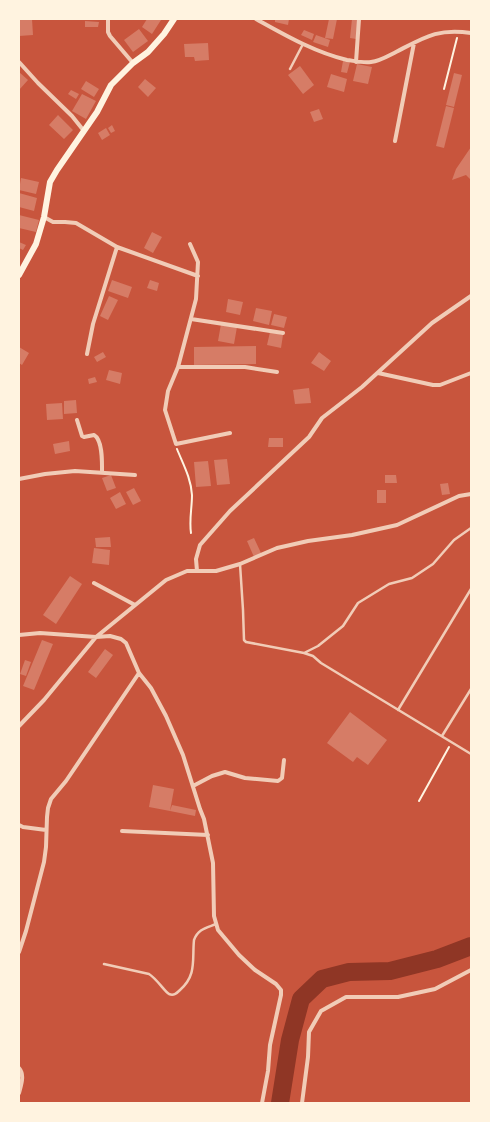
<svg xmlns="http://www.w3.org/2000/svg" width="490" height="1122" font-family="Georgia,serif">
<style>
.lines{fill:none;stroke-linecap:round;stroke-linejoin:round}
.river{stroke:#8f3625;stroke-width:18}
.building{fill:#d67c66}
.path{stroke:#fff3e0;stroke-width:2}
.service{stroke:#f1ccb7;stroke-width:2.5}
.minor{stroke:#f1ccb7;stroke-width:4}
.secondary{stroke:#fff3e0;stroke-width:6}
</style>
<rect width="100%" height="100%" fill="#c8553d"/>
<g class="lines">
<path class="river" d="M280 1103 290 1040 301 999 322 979 349 972 390 971 437 959 471 946"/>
</g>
<path class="building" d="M19 19H32L33 35 19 36Z
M147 19H159L161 20 152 34 142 27Z
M275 19H289L288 25 275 22Z
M329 19H337L333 39 325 38Z
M352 19H358L356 39 350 38Z
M85 21 99 22 98 27H85Z
M139 29 148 41 133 52 124 40Z
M304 30 314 34 312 40 301 35Z
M316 35 330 40 328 47 313 42Z
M208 43 209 60 195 61 194 57H185L184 44Z
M343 61 350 62 347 73 341 72Z
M357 64 372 67 368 84 353 81Z
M300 66 314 85 303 94 288 75Z
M19 72 28 80 19 90Z
M454 73 462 75 454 107 446 105Z
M331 74 347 79 344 92 327 87Z
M145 79 156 88 148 97 138 87Z
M86 81 99 89 94 97 81 89Z
M71 90 79 94 76 99 68 94Z
M82 94 96 101 86 119 72 111Z
M446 106 454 108 444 148 436 146Z
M319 109 323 119 314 122 310 112Z
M58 115 73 130 64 139 49 125Z
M112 125 115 131 111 133 108 128Z
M106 128 110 135 102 140 98 133Z
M471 147V180L466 175 452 180 456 169Z
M21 178 39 182 36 194 19 190Z
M19 193 37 198 34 211 19 207Z
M19 215 39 220 36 232 19 228Z
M152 232 162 237 153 253 144 248Z
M19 242 26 245 23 250 19 248Z
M112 280 132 287 128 298 108 291Z
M150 280 159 283 157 291 147 288Z
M109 296 118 300 108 320 100 316Z
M228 299 243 302 240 315 226 312Z
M256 308 272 311 269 325 253 321Z
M274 314 287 317 284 328 271 325Z
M221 324 237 327 234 344 218 341Z
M270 332 283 335 281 348 267 345Z
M256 346V364L194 365V347Z
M19 347 29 353 22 365 19 363Z
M103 352 106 357 97 362 94 357Z
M319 352 331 361 324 371 311 363Z
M109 370 122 373 120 384 106 380Z
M95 377 97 382 89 384 88 379Z
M309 388 311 403 295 404 293 390Z
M76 400 77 413 64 414V401Z
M62 403 63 419 47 420 46 404Z
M269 438H283V447H268Z
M69 441 70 451 55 454 53 444Z
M227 459 230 484 217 485 214 460Z
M208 461 211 486 196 487 194 462Z
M111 475 116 488 107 491 102 478Z
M385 475H396L397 483H385Z
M448 483 450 494 442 495 440 484Z
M134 488 141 501 133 505 126 492Z
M377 490H386V503H377Z
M120 492 126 504 116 509 110 498Z
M110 537 111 547H96L95 538Z
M254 538 261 553 254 557 247 541Z
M94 548 110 550 109 565 92 563Z
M70 576 82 584 56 624 43 615Z
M42 640 53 644 34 690 23 686Z
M105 649 113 655 96 678 88 672Z
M25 660 31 662 26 676 20 674Z
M350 712 387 740 368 765 357 757 353 762 327 743Z
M153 785 174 789 170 811 149 807Z
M172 805 196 810 195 816 170 811Z"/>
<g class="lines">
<path class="path" d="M444 89 457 38
M177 449C183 464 191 478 192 495 192 508 189 520 191 533
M419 801 449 747"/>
<path class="service" d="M290 69 303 44
M240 564 243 610 244 640 246 642 304 653 313 656 321 663 471 754
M304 653 318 646 343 626 358 603 389 584 412 578 433 564 454 540 471 528
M398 710 471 589
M442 736 471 689
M104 964 149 974C157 979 165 992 169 994 174 996 177 993 180 990 197 975 192 960 194 940 198 929 206 928 216 924"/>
<path class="minor" d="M108 19V32L110 36 133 63
M256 19C285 35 314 52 347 60 355 61 363 63 371 62 380 61 388 56 396 52 425 37 438 28 471 33
M19 62 38 83 72 116 84 131
M356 62 359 19
M395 141 414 43
M44 217 53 222H65L76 223 117 247 198 276
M190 244 198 262 196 299 178 367 168 391 165 410 176 444 230 433
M191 319 283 333
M87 354 93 324 117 247
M178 367H245L277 372
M378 373 433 385H440L471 373
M77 420 82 436 84 437 94 435C103 440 102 463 102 473
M19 479 45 474 75 471 135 475
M197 571 196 559 200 545 230 511 309 437 322 418 362 387 432 323 471 296
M94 583 135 605
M19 635 40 633 96 637 110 636 121 639 126 643 139 673 151 688 166 716 183 755 200 809 204 819 213 863 214 916 218 930 239 955 255 970 276 984 281 990V995L270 1045 268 1071 262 1103
M19 726 44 700 96 637 166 580 187 571H216L240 564 277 548 286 546 308 541 352 535 397 525 459 496 471 494
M193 786 212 776 225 772 245 778 278 781 282 778 284 760
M19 825 23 827 46 830
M122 831 208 835
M19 952 26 931 44 862 46 847 47 817 48 808 51 799 66 781 139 673
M19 1068C25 1075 21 1085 19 1093
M302 1103 308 1057 309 1032 321 1011 346 997H398L435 989 471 970"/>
<path class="secondary" d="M19 275 36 244 44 217 50 182 57 170 97 112 111 85 133 63 148 52 164 34 174 19"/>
</g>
<rect width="490" height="1122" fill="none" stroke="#fff3e0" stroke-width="40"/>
</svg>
